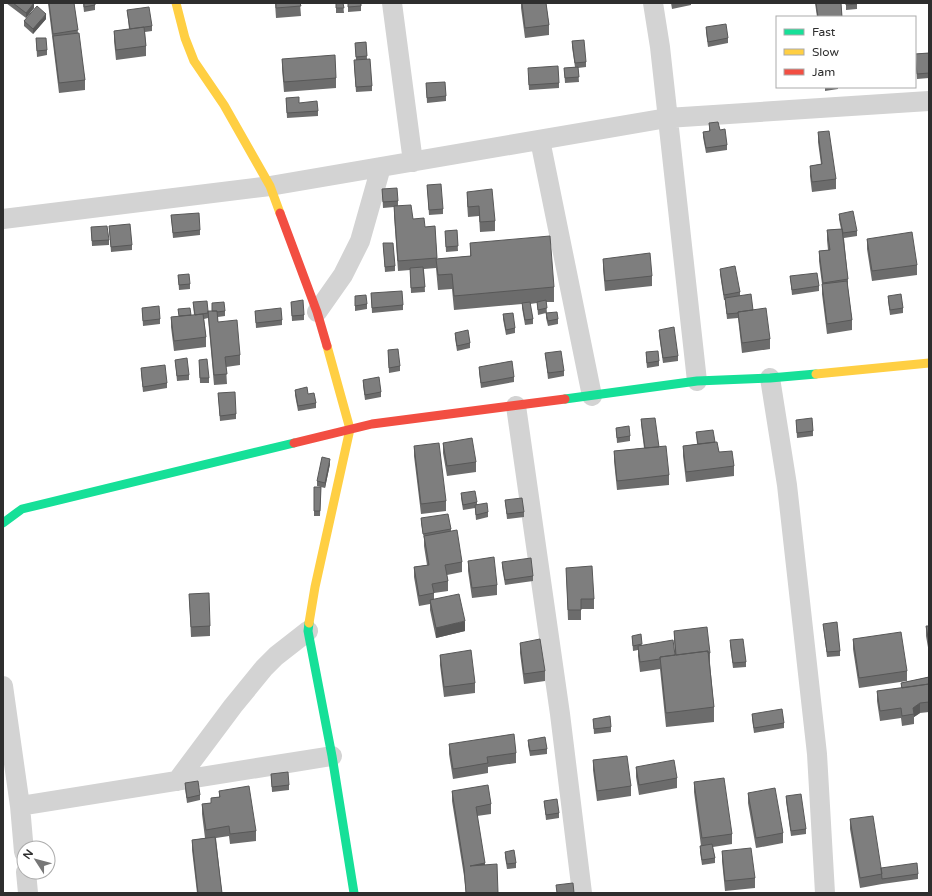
<svg xmlns="http://www.w3.org/2000/svg" width="932" height="896" font-family="'Varela Round',sans-serif">
<style>
.lines{fill:none;stroke-linecap:round;stroke-linejoin:round}
.street{stroke:#d3d3d3;stroke-width:20}
.fast{stroke:#16e098;stroke-width:9}
.slow{stroke:#ffcf43;stroke-width:9}
.jam{stroke:#f24e42;stroke-width:9}
.wall{fill:#6c6c6c}
.shaded-wall{fill:#585858}
.building{fill:#7e7e7e;stroke:#585858}
</style>
<rect width="100%" height="100%" fill="#fff"/>
<g class="lines">
<path class="street" d="M392 3 413 162
M653 3 660 47 697 381
M541 145 592 396
M3 219 270 186 667 118 929 101
M317 312 343 275 360 241 381 167
M770 378 787 485 817 754 825 893
M516 406 560 714 582 893
M3 686 20 806
M177 781 233 706 264 668 276 656 308 631
M24 852 20 806 332 756
M26 872 28 893"/>
<path class="fast" d="M565 399 697 381 770 378 816 374
M3 523 22 509 294 443
M309 623 308 631 332 756 354 893"/>
<path class="slow" d="M176 3 185 38 194 61 224 105 270 186 280 213
M816 374 929 363
M309 623 315 587 350 429 327 346"/>
<path class="jam" d="M280 213 317 312 327 346
M294 443 372 424 565 399"/>
</g>
<path class="wall" d="M6 3H34V8L26 18Z
M48 3H74L78 33 85 80V90L59 93Z
M83 3H95V10L84 12Z
M275 3H300L301 16 276 18Z
M336 3H343L344 13H336Z
M348 3H361V11L348 12Z
M521 3H546L549 25V35L525 38 521 8Z
M671 3H691V5L672 9Z
M815 3H841L842 17H817Z
M846 3H857V9L846 10Z
M127 10 152 26V31L145 32 146 46V56L116 60 114 41V31L129 29Z
M46 19 33 34 24 26V21Z
M706 27 728 38V43L708 47 706 32Z
M36 38 47 50V55L37 57Z
M572 41 586 62V67L578 68 579 82 565 83 564 68 575 67 572 47Z
M366 42 367 59 372 86V91L356 92 354 65V60H356L355 43Z
M929 53V78L917 79 915 54Z
M282 59 336 78V88L284 92 282 69Z
M528 73 559 83V88L529 90Z
M426 83 446 96V101L427 103Z
M825 87H838V89L825 91Z
M286 98 299 103 318 111V116L287 118Z
M709 123 720 130 727 145V150L706 153 703 137V132L709 131Z
M818 132 836 179V189L812 192 810 176V166L821 164 818 142Z
M427 185 443 209V214L429 215Z
M382 189 398 201V206L413 219 425 227 435 226 437 259 470 256V243L554 287V302H546L547 313 558 319V324L548 326 546 318V313L538 315 537 303 530 304 533 319V324L525 325 522 308V304L454 310 452 289 438 290 436 268 424 269 425 292 411 293 410 270 398 271 394 216V207L383 208Z
M467 192 495 221V231L480 232 479 216 468 217 467 202Z
M839 214 857 231V236L844 238 848 279V288L852 320V330L827 334 822 294V284L819 261V251L828 250 827 240V230L841 229 839 219Z
M171 215 200 230V235L173 238Z
M109 226 132 245V250L111 252Z
M91 227 109 240V245L92 246Z
M457 230 458 251 446 252 445 231Z
M867 239 917 265V275L872 281 867 249Z
M383 243 395 266V271L385 272Z
M603 259 652 276V286L605 291 603 269Z
M720 269 740 292V296L753 310 770 339V349L742 353 738 318 727 319 725 300H724L720 274Z
M178 275 190 284V289L179 290Z
M790 276 819 286V291L792 295Z
M371 293 403 305V310L372 313Z
M355 296 367 304V309L355 311Z
M888 296 903 308V313L890 315 888 301Z
M193 302 208 311H212V303L225 311V316L218 317V322L240 355V365L226 367 227 384 214 385 208 318 204 319 206 337V347L174 351 171 327V317L179 316 178 309 191 315H194Z
M291 302 304 315V320L292 321Z
M142 308 160 319V324L143 326Z
M255 311 282 320V325L256 328Z
M503 314 515 328V333L506 335 503 319Z
M659 330 678 356V361L663 363 659 335Z
M455 333 470 343V348L457 351 455 338Z
M388 350 400 366V371L389 373Z
M646 352 659 361V366L647 368 646 358Z
M545 353 564 371V376L548 379Z
M175 360 189 375V380L177 381Z
M199 360 209 378V383H200Z
M479 367 514 377V382L481 388 479 372Z
M141 368 167 383V388L143 392 141 373Z
M363 380 381 392V397L365 400 363 385Z
M295 390 308 394 316 403V408L298 411 295 395Z
M218 393 236 414V419L220 421Z
M641 419 659 447 669 475V485L617 490 614 461V451L644 448 641 424Z
M796 420 813 431V436L797 438Z
M616 428 630 436V441L617 443Z
M696 432 715 442 719 452 734 466V476L686 482 683 456V446L697 444Z
M443 443 476 462V472L447 476 443 453Z
M414 446 446 501V511L421 514 414 456Z
M330 464 325 488 317 486V481Z
M314 487H321L320 516H314Z
M461 493 477 502V505L488 512V517L476 520 475 508 463 510 461 498Z
M505 500 524 512V517L507 519Z
M421 518 451 529V531L462 562V572L447 575 448 581V591L434 593V600L465 631 436 638 430 610V604L419 606 414 577V567L427 565 424 546V539L421 523Z
M468 561 497 585V595L472 598 468 571Z
M502 562 533 576V581L505 585 502 567Z
M566 568 594 599V609H581V620H568Z
M189 594 210 626V636L191 637Z
M823 624 840 651V656L827 657Z
M926 626H929V653L926 636Z
M674 631 710 653V663L714 707V722L666 727 660 669 640 672 638 656V650L633 651 632 636 642 645 675 655 674 640Z
M853 639 907 671V681L859 688 853 649Z
M730 640 746 662V667L733 668 730 645Z
M520 643 545 671V681L524 684 520 653Z
M440 655 475 683V693L444 697 440 665Z
M929 677V712L920 713 914 717V724L902 726 901 718 880 721 877 701V691L901 688V683Z
M752 714 784 723V728L754 733 752 719Z
M593 719 611 727V732L594 734Z
M528 740 547 749V754L530 756 528 745Z
M449 744 516 753V763L488 767V773L453 779 449 754Z
M593 760 631 786V796L597 801 593 770Z
M636 767 677 778V788L639 795 636 777Z
M271 774 289 785V790L272 792Z
M694 782 732 834V844L713 847 715 858V863L702 865 700 852V846H701L694 792Z
M185 783 200 795V800L187 803 185 788Z
M219 791 256 831V841L230 844 229 836 216 838 222 893H197L192 850V840L205 838 202 814V804L211 803V798L219 797Z
M452 791 491 804V814L477 816 485 865 498 893H466L464 876 452 801Z
M748 793 783 833V843L756 848 748 803Z
M786 796 806 829V834L791 836 786 801Z
M544 801 559 813V818L546 820Z
M850 819 881 868 918 874V879L882 884 860 888 850 829Z
M722 851 755 878V888L725 891 722 861Z
M505 852 516 863V868L507 869 505 857Z"/>
<path class="shaded-wall" d="M34 3V8L26 18V13Z
M46 14V19L33 34V29Z
M330 459V464L325 488V483Z
M465 621V631L436 638V628Z
M920 703V713L914 717 913 708Z
M485 863V873L470 866Z"/>
<path class="building" d="M13 3H34L26 13Z
M49 3H74L78 30 53 34Z
M84 3H95V5L84 7Z
M276 3H300L301 6 276 8Z
M336 3H343L344 8H336Z
M348 3H361V6L348 7Z
M522 3H546L549 25 525 28Z
M816 3H841L842 17H818Z
M846 3H857V4L846 5Z
M37 6 46 14 33 29 24 21Z
M149 7 152 26 130 29 127 10Z
M726 24 728 38 708 42 706 27Z
M144 27 146 46 116 50 114 31Z
M79 33 85 80 59 83 53 36Z
M36 38H46L47 50 37 51Z
M584 40 586 62 575 63 572 41Z
M366 42 367 56 356 57 355 43Z
M929 53V73L917 74 915 54Z
M335 55 336 78 284 82 282 59Z
M370 59 372 86 356 87 354 60Z
M558 66 559 83 529 85 528 68Z
M578 67 579 77 565 78 564 68Z
M445 82 446 96 427 98 426 83Z
M299 97V103L317 101 318 111 287 113 286 98Z
M718 122 720 130 725 129 727 145 706 148 703 132 710 131 709 123Z
M829 131 836 179 812 182 810 166 822 164 818 132Z
M441 184 443 209 429 210 427 185Z
M397 188 398 201 383 202 382 189Z
M492 189 495 221 480 222 479 206 468 207 467 192Z
M411 205 413 219 424 218 425 227 435 226 437 258 398 261 394 206Z
M853 211 857 231 843 233 839 214Z
M199 213 200 230 173 233 171 215Z
M130 224 132 245 111 247 109 226Z
M107 226 109 240 92 241 91 227Z
M842 229 848 279 823 283 819 251 830 250 827 230Z
M457 230 458 246 446 247 445 231Z
M912 232 917 265 872 271 867 239Z
M550 236 554 287 454 296 452 274 438 275 436 259 471 256 470 243Z
M383 243H393L395 266 385 267Z
M650 253 652 276 605 281 603 259Z
M735 266 740 292 724 295 720 269Z
M423 267 425 287 411 288 410 268Z
M817 273 819 286 792 290 790 276Z
M189 274 190 284 179 285 178 275Z
M847 281 852 320 827 324 822 284Z
M402 291 403 305 372 308 371 293Z
M751 294 753 310 738 312V313L727 314 725 298Z
M901 294 903 308 890 310 888 296Z
M366 295 367 304 355 306V296Z
M303 300 304 315 292 316 291 302Z
M546 300 547 308 538 310 537 302Z
M207 301 208 311V313L195 315 193 302Z
M224 302 225 311 217 312V311H212V303Z
M530 302 533 319 525 320 522 303Z
M159 306 160 319 143 321 142 308Z
M190 308 191 315 179 316 178 309Z
M281 308 282 320 256 323 255 311Z
M766 308 770 339 742 343 738 312Z
M208 311H217L218 322 237 320 240 355 225 357 227 374 214 375Z
M557 312 558 319 548 321 546 313Z
M513 313 515 328 506 330 503 314Z
M203 314 206 337 174 341 171 317Z
M674 327 678 356 663 358 659 330Z
M468 330 470 343 457 346 455 333Z
M398 349 400 366 389 368 388 350Z
M561 351 564 371 548 373 545 353Z
M658 351 659 361 647 363 646 352Z
M187 358 189 375 177 376 175 360Z
M207 359 209 378H200L199 360Z
M512 361 514 377 481 383 479 367Z
M165 365 167 383 143 387 141 368Z
M379 377 381 392 365 395 363 380Z
M307 387 308 394 314 393 316 403 298 406 295 390Z
M235 392 236 414 220 416 218 393Z
M655 418 659 447 645 448 641 419Z
M812 418 813 431 797 433 796 420Z
M629 426 630 436 617 438 616 428Z
M713 430 715 442 698 444 696 432Z
M472 438 476 462 447 466 443 443Z
M717 442 719 452 732 451 734 466 686 472 683 446Z
M439 443 446 501 421 504 414 446Z
M666 446 669 475 617 481 614 451Z
M322 457 330 459 325 483 317 481Z
M314 487H321L320 511H314Z
M475 491 477 502 463 505 461 493Z
M522 498 524 512 507 514 505 500Z
M487 503 488 512 476 515 475 505Z
M448 514 451 529 423 534 421 518Z
M457 530 462 562 445 565 448 581 432 584 434 593 419 596 414 567 429 565 424 536Z
M494 557 497 585 472 588 468 561Z
M531 558 533 576 505 580 502 562Z
M592 566 594 599H581V610H568L566 568Z
M209 593 210 626 191 627 189 594Z
M459 594 465 621 436 628 430 600Z
M837 622 840 651 827 652 823 624Z
M926 626H929V643Z
M707 627 710 653H708V651L676 655 674 631Z
M901 632 907 671 859 678 853 639Z
M641 634 642 644 633 646 632 636Z
M540 639 545 671 524 674 520 643Z
M743 639 746 662 733 663 730 640Z
M673 640 675 655 660 657V659L640 662 638 646Z
M471 650 475 683 444 687 440 655Z
M708 651 714 707 666 713 660 657Z
M929 677V684L902 688 901 683Z
M929 684V702L920 703 913 708 914 714 902 716 901 708 880 711 877 691Z
M782 709 784 723 754 728 752 714Z
M610 716 611 727 594 729 593 719Z
M514 734 516 753 487 757 488 763 453 769 449 744Z
M545 737 547 749 530 751 528 740Z
M627 756 631 786 597 791 593 760Z
M674 760 677 778 639 785 636 767Z
M288 772 289 785 272 787 271 774Z
M724 778 732 834 702 838 694 782Z
M198 781 200 795 187 798 185 783Z
M488 785 491 804 476 807 485 863 470 866 497 864 498 893H466L464 867 452 791Z
M249 786 256 831 230 834 229 826 206 830 202 804 211 803V798L220 797 219 791Z
M775 788 783 833 756 838 748 793Z
M801 794 806 829 791 831 786 796Z
M557 799 559 813 546 815 544 801Z
M873 816 882 874 860 878 850 819Z
M215 837 222 893H198L192 840Z
M712 844 715 858 702 860 700 846Z
M751 848 755 878 725 881 722 851Z
M514 850 516 863 507 864 505 852Z
M917 863 918 874 882 879 881 868Z
M573 883 574 893H557L556 885Z"/>
<rect width="932" height="896" fill="none" stroke="#2e2e2e" stroke-width="8"/>
<rect x="776" y="16" width="140" height="72" fill="#ffffff" stroke="#ababab"/>
<rect x="784" y="29" width="20" height="6" fill="#16e098" stroke="#ababab"/>
<text x="812" y="36" font-size="12" fill="#2e2e2e">Fast</text>
<rect x="784" y="49" width="20" height="6" fill="#ffcf43" stroke="#ababab"/>
<text x="812" y="56" font-size="12" fill="#2e2e2e">Slow</text>
<rect x="784" y="69" width="20" height="6" fill="#f24e42" stroke="#ababab"/>
<text x="812" y="76" font-size="12" fill="#2e2e2e">Jam</text>
<g transform="translate(36 860) rotate(306)"><circle r="19" fill="#ffffff" stroke="#ababab"/>
<path d="M0-3L7 15L0 10L-7 15Z" fill="#777777"/>
<text y="-6" font-size="11" font-weight="bold" text-anchor="middle" fill="#2e2e2e">N</text>
</g>
</svg>
